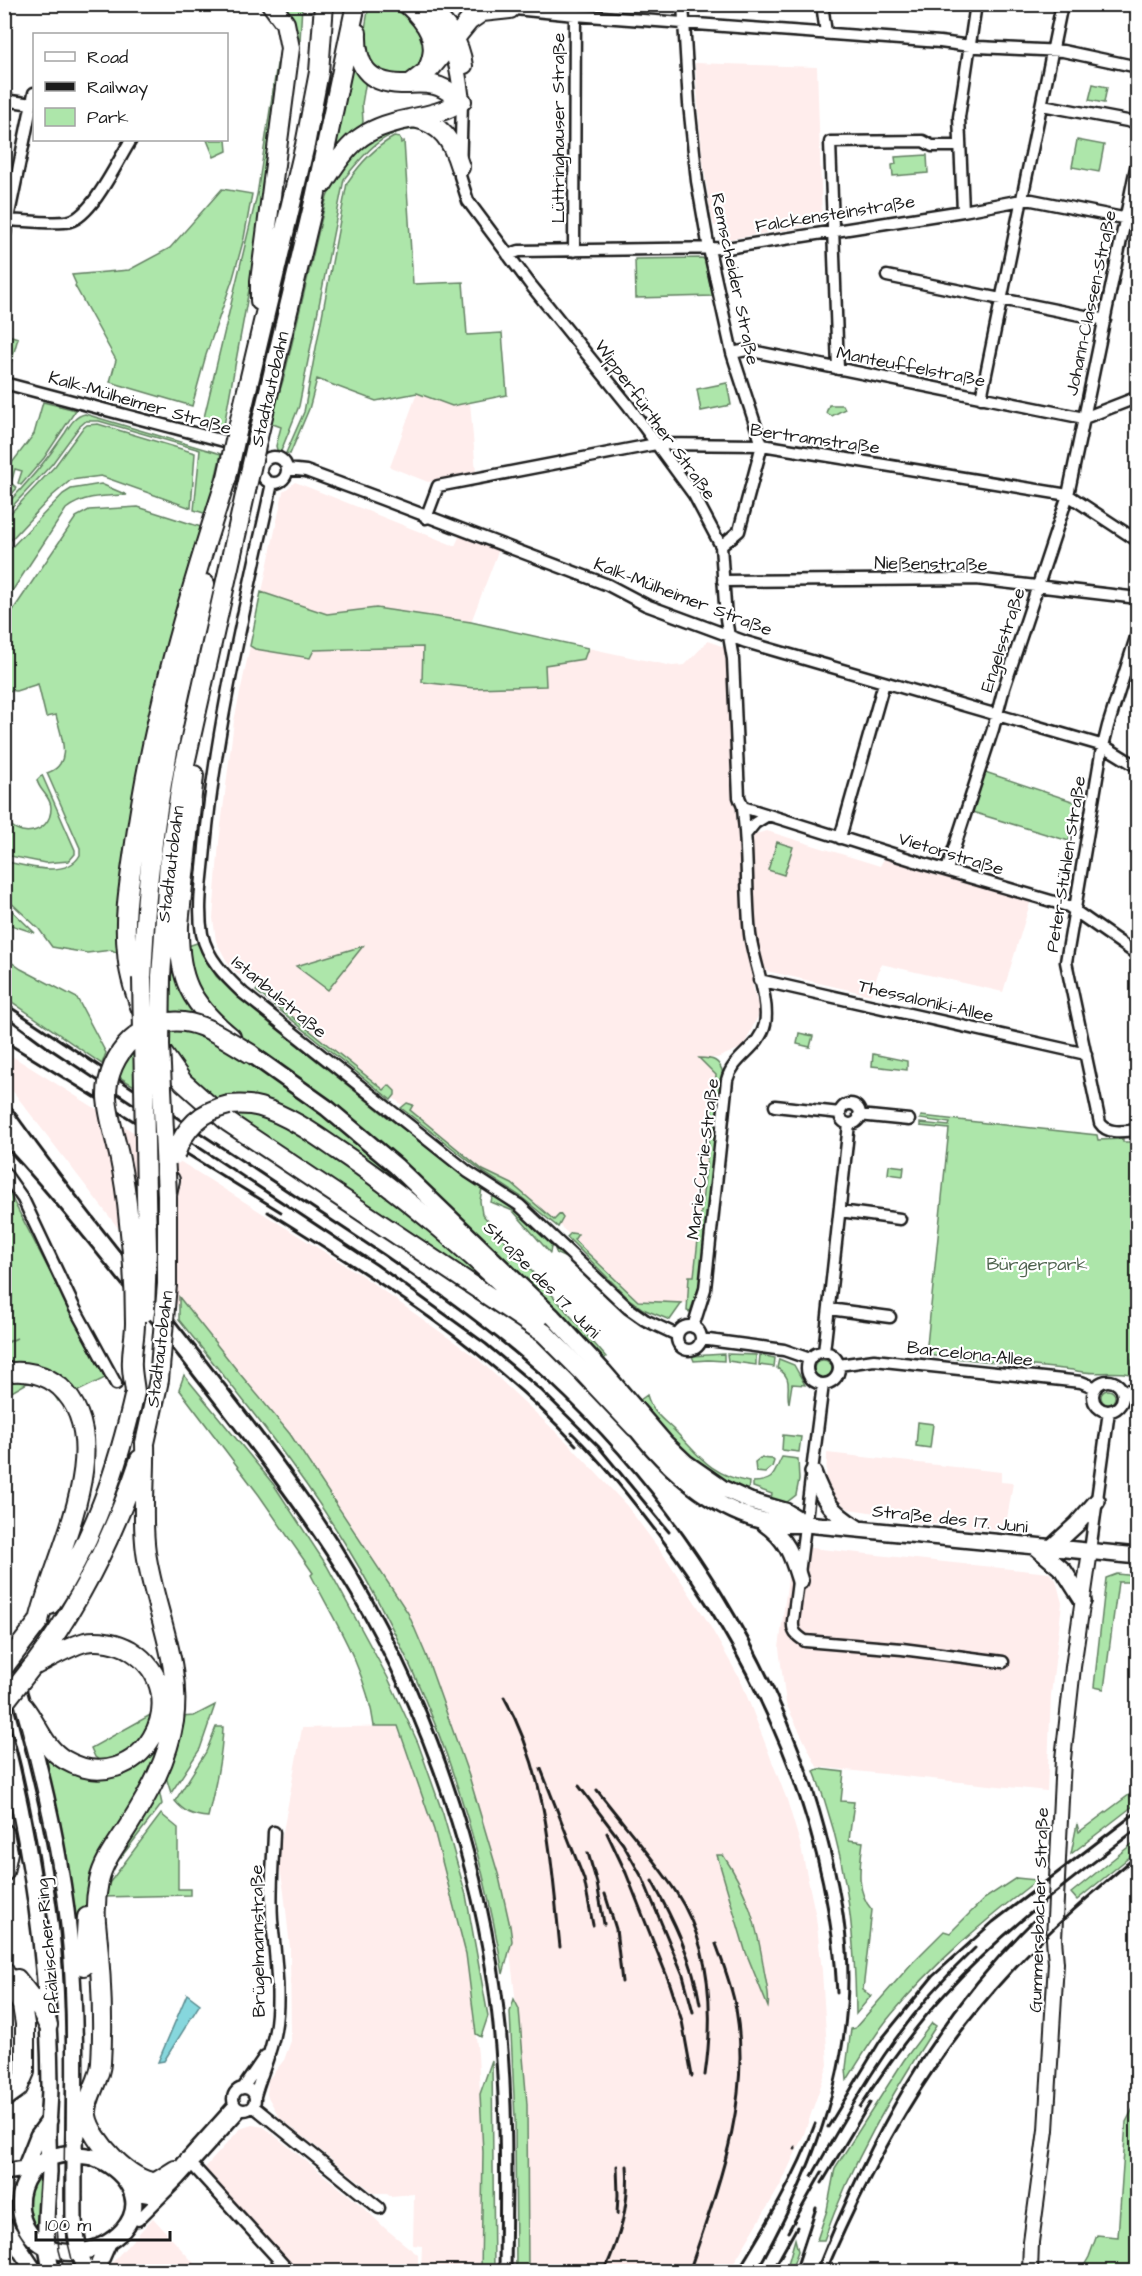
<svg xmlns="http://www.w3.org/2000/svg" width="1142" height="2276" font-family="'Architects Daughter',sans-serif">
<style>
.built{fill:#ffedec}
.green{fill:#ade6aa;stroke:#648163;stroke-width:1.5}
.water{fill:#86d7dd;stroke:#5c8c90;stroke-width:1.5}
.lines{fill:none;stroke-linecap:round;stroke-linejoin:round}
.street-casing{stroke:#1c1c1c;stroke-width:15}
.secondary-casing{stroke:#1c1c1c;stroke-width:18}
.primary-casing{stroke:#1c1c1c;stroke-width:20}
.highway-casing{stroke:#1c1c1c;stroke-width:22}
.street{stroke:#fff;stroke-width:10}
.secondary{stroke:#fff;stroke-width:14}
.primary{stroke:#fff;stroke-width:15}
.highway{stroke:#fff;stroke-width:18}
.tram{stroke:#1c1c1c;stroke-width:1.5}
.rail{stroke:#1c1c1c;stroke-width:3}
.highway-bridge-casing{stroke:#1c1c1c;stroke-width:22;stroke-linecap:butt}
.highway-bridge{stroke:#fff;stroke-width:18}
.labels{text-anchor:middle;dominant-baseline:central;stroke-width:4.5;stroke-linejoin:round;paint-order:stroke}
.street-label{font-size:18px;fill:#1c1c1c;stroke:#fff}
.park-label{font-size:18px;fill:#4f634e;stroke:#fff}
</style>
<rect width="100%" height="100%" fill="#fff"/>
<filter id="ink" filterUnits="userSpaceOnUse"><feTurbulence type="fractalNoise" baseFrequency=".0167" numOctaves="2"/><feDisplacementMap in="SourceGraphic" scale="12" xChannelSelector="R" yChannelSelector="G"/><feConvolveMatrix kernelMatrix="1 2 1 2 8 2 1 2 1" color-interpolation-filters="sRGB"/></filter>
<g filter="url(#ink)">
<path class="built" d="M695 63 817 67 822 217 808 219 809 226 724 240V224L714 226 710 208 702 155Z
M417 393 452 406 470 402 476 472 428 482 390 467Z
M295 482 455 546 460 535 499 549 471 622 376 608 327 614 262 592 283 492Z
M708 641 727 648 733 782 753 987 760 1012 743 1047 717 1058H699L716 1075 694 1277H689L688 1303 639 1301 541 1208 512 1184 483 1170 230 967 216 941 213 918 219 842 234 721 250 646 255 649 310 658 314 650 424 647 546 685 545 665 583 659 588 648 672 666 685 665Z
M767 831 880 866 886 855 1031 900 1003 992 881 964 871 995 767 971 764 967 757 936 751 843 755 834Z
M4 1051 361 1275 478 1359 570 1445 627 1506 668 1561 706 1619 741 1681 787 1800 800 1843 816 1917 822 1971 828 2065 804 2134 780 2186 729 2271H525L528 2104 508 1936 468 1776 349 1528 5 1081Z
M827 1453 1001 1472V1482L1013 1483 1005 1531 914 1522 896 1516 849 1509 835 1499 826 1484Z
M792 1546 1049 1573 1056 1580 1062 1603 1051 1695 1047 1791 817 1767 786 1704 779 1648Z
M397 1726 434 1830 466 1954 478 2054 483 2152 480 2271H421L422 2246 413 2245 414 2194 391 2196 387 2193H374L279 2117 267 2095 268 2080 284 2060 291 2041 290 1948 284 1891 278 1859 302 1728Z
M252 2125 264 2127 362 2206 386 2229 418 2255V2271H299L203 2170 240 2129Z
M153 2218 201 2271H108L107 2268Z"/>
<path class="green" d="M369 4 387 5 414 21 425 42 424 64 403 78 372 69 363 42Z
M283 5H302L299 58 294 22Z
M353 53 366 80 362 104 363 122 361 129 331 160Z
M277 64 284 65 251 279 223 431 202 426 257 195Z
M1093 84 1107 87 1104 103 1089 100Z
M407 124 420 129C384 128 364 154 344 179L299 406 281 451 277 450 276 446 281 427 270 423 284 377 326 200 339 167 372 136Z
M394 137 400 138 401 143 404 141 413 284 463 282 467 335 502 333 507 395 452 406 417 393 376 401 317 379 309 409 290 454 286 453 304 412 347 183C359 165 375 147 394 137Z
M207 140H226L227 151 214 157Z
M1077 140 1104 145 1099 172 1072 167Z
M927 155 928 173 893 176 892 165 896 164 895 157Z
M222 189 252 194 244 238 233 278 206 355 192 406 110 382 116 360 75 286 76 284 72 275 129 270 170 248Z
M702 258 705 260 713 296 636 298 635 259Z
M5 334 18 338 11 363 5 362Z
M727 383 731 405 701 411 697 389Z
M43 402 76 410 44 458 21 485 18 483 22 471 15 469 11 483 17 488 5 502V472L34 434Z
M829 405H843L845 409 832 416 826 413Z
M85 414 221 454 207 514 194 510 200 450 99 421H86L79 427 52 464 5 514 4 507C27 484 47 460 65 433 70 425 75 416 85 414Z
M98 424 195 453 191 508 101 476 71 480 52 496 5 546V519L55 466 82 429 87 425Z
M101 484 127 495C105 496 84 495 66 509L5 602V554L63 494 71 489Z
M138 507 204 528 198 537 149 735 121 955 112 950 87 953 52 947 39 929 5 897 4 861C26 866 67 879 80 855V848L47 773C74 764 61 736 56 715L46 717 38 684 16 691 5 690 4 638 7 635 5 622 76 517 89 510Z
M261 592 327 614 376 608 471 622 588 648 584 659 545 665 546 686 474 688 422 682 423 647 314 650 310 658 255 649 250 646Z
M985 772 1078 803 1069 841 972 812Z
M42 775 75 850V854L69 861 45 863 5 855V817C15 840 51 835 51 808 51 796 39 791 37 780Z
M777 842 793 847 784 875 768 870Z
M4 904H5L35 933 5 923Z
M197 943 216 976 237 997 386 1116 482 1188 480 1201 482 1214 606 1357 604 1359 640 1400 647 1395C652 1413 664 1420 676 1432 700 1457 711 1475 749 1482L748 1494 710 1474 668 1439 557 1314 402 1161 238 1036 197 993 185 947Z
M363 946 328 990 296 966Z
M170 951 199 1017 168 1016Z
M4 957 21 969 77 998 106 1053 102 1064 5 997Z
M260 987H266L264 994 384 1090 389 1085 395 1091V1095L391 1100 256 991Z
M169 1028C176 1029 184 1028 191 1030 226 1036 271 1074 299 1095 389 1162 471 1239 549 1319 572 1341 593 1365 614 1389 642 1423 669 1459 706 1483 730 1499 757 1509 785 1516L784 1519C746 1510 713 1494 683 1470 650 1443 626 1407 598 1376 568 1342 535 1310 502 1279 443 1221 379 1166 307 1124 289 1114 271 1101 250 1097 236 1095 223 1099 210 1103L170 1059Z
M799 1033 813 1036 810 1047 797 1044Z
M136 1045V1087L119 1077 120 1067Z
M873 1054 907 1061V1070L872 1066Z
M699 1058C713 1058 720 1060 723 1074L701 1281 690 1312 687 1311 689 1276H694L716 1075Z
M407 1103 413 1105 410 1110 483 1170 512 1184 554 1220 560 1214 563 1218 558 1227 520 1196 483 1172 401 1108Z
M247 1110 286 1125 360 1170 524 1309 223 1113Z
M921 1116 1097 1135 1098 1140 1123 1139V1142H1131V1139L1137 1138 1138 1329 1130 1374C1109 1370 1093 1376 1073 1370L926 1355 949 1129 920 1126V1123L949 1126 950 1123 920 1119Z
M889 1165 904 1167 903 1176 888 1174Z
M4 1183 105 1378 58 1401 48 1385 27 1383 5 1396V1344L17 1338 5 1343Z
M496 1196 530 1222 564 1254V1257L557 1254 554 1247H551L550 1253 513 1211 491 1202 492 1198Z
M571 1233 578 1234 574 1240 638 1301 682 1303 670 1320 643 1309 629 1299 567 1237Z
M179 1297 240 1374 290 1434 408 1613 426 1655 469 1776 499 1877 510 1926 512 1941 503 1974C478 1821 426 1675 344 1542 296 1464 236 1391 179 1320Z
M724 1354V1361L708 1360 694 1361 692 1356Z
M727 1354 756 1355V1365L728 1361Z
M760 1355 775 1358 774 1367 759 1365Z
M779 1359 794 1365 805 1385 792 1384 789 1403C785 1389 795 1379 777 1368Z
M814 1369a9 9 0 1 1 18 0a9 9 0 1 1-18 0Z
M184 1375 274 1485 327 1566 388 1678 418 1743 443 1814 466 1895 488 2016 481 2037 476 2034 466 1954 434 1830 398 1726H374C367 1672 336 1623 311 1575L313 1573 259 1495 179 1389Z
M1101 1397a7 7 0 1 1 14 0a7 7 0 1 1-14 0Z
M918 1422 933 1424 930 1448 916 1446Z
M783 1435 801 1437 799 1452 782 1450Z
M782 1457 798 1459 799 1480 796 1495 786 1503 785 1506 752 1496V1492L771 1498 772 1494 753 1487V1482C777 1481 773 1473 782 1457Z
M760 1458 772 1459 774 1461 772 1467 765 1473 756 1472 755 1462Z
M1117 1574 1137 1576V1582H1118L1104 1689 1094 1687 1106 1578Z
M215 1705 200 1749 171 1793 166 1777 181 1717 194 1716Z
M154 1713 141 1745 105 1764 95 1757 91 1748Z
M216 1727H223C222 1757 215 1787 208 1817 193 1816 184 1812 175 1801L206 1752Z
M167 1737 89 1893 81 1944 45 1749 85 1773Z
M818 1769 844 1772 841 1801 854 1802 849 1840 863 1842C860 1865 855 1891 872 1910L863 1990 871 1996 856 2014C855 1927 846 1853 814 1771Z
M158 1786 162 1804 118 1861 104 1885 115 1854Z
M1137 1789V1803L1071 1854 1077 1824 1079 1832Z
M161 1814 178 1828V1889H190V1895L104 1897 110 1882Z
M1137 1840V1851L1077 1900 1071 1893Z
M717 1855H723C747 1890 758 1928 764 1970 766 1982 770 1996 768 2007L745 1950Z
M1016 1878 1037 1880C984 1921 934 1963 891 2015 874 2035 861 2058 847 2080L846 2068 851 2029 855 2028 913 1962 944 1931 950 1933 984 1899Z
M514 1999 519 2009 527 2104 528 2271H516L515 2118 510 2012Z
M932 2023 936 2026C891 2095 852 2162 824 2240H817L827 2210 835 2168 904 2060Z
M492 2060 494 2271H481L483 2152 480 2094Z
M1137 2101V2271H1081L1089 2257 1097 2235 1118 2237 1126 2122Z
M42 2166 38 2233 19 2209Z
M795 2239 798 2251 791 2271H786Z"/>
<path class="water" d="M187 1994 200 2004 164 2061 158 2062Z"/>
<g class="lines">
<defs>
<path id="street" d="M683 4 689 104 697 181 709 249 732 353 762 445 739 531 721 546
M822 4 826 33
M505 8 575 15 940 42 978 47 1063 51 1138 67
M4 100 32 104
M462 101 460 176 468 201 530 284 628 405 694 495 721 546 726 619 733 659 739 797 743 807 744 820C748 858 746 896 750 934 753 960 770 1000 765 1024 760 1048 733 1056 727 1080L705 1289 693 1327
M1042 105 1138 123
M963 211 959 117 976 4
M4 220C21 220 57 225 70 221 93 215 118 160 131 140
M4 238 34 93
M574 251 575 4
M508 255 519 251 727 248 963 211 1022 200H1032L1138 221
M887 276 1105 320
M732 353 747 350 1084 418
M838 369 830 142 923 141 932 146H960
M4 383 224 441 263 463
M981 398 1062 4
M1084 418 1138 397
M261 470a13 13 0 1 1 26 0a13 13 0 1 1-26 0Z
M287 469 306 471 379 498 608 585 646 605 746 642 1104 746 1138 767
M272 483C246 603 216 725 205 847 203 875 197 905 202 934 207 958 225 976 243 993L468 1172 519 1205 628 1308 645 1320 677 1335
M426 518 438 486 656 444 762 445 1068 495 1138 541
M723 581 976 579 1138 598
M1138 631 1108 726 1101 754 1066 962 1100 1123C1108 1135 1124 1131 1138 1130
M743 807 928 865 1068 906 1138 955
M746 834 755 823 768 815
M840 838 884 683
M947 870 993 729 1004 688 1068 495 1138 158
M759 980 1086 1054
M840 1114a10 10 0 1 1 20 0a10 10 0 1 1-20 0Z
M775 1106 840 1113
M859 1115 909 1120
M4 1172 23 1199 74 1307 116 1384
M840 1211 900 1219
M829 1309 890 1317
M677 1338a12 12 0 1 1 24 0a12 12 0 1 1-24 0Z
M701 1339 784 1350 810 1359
M824 1352 849 1124
M807 1368a16 16 0 1 1 32 0a16 16 0 1 1-32 0Z
M839 1365 874 1360 1081 1382 1096 1388
M1093 1396a15 15 0 1 1 30 0a15 15 0 1 1-30 0Z
M823 1384 793 1621C792 1632 796 1635 805 1641L902 1649 1003 1662
M1122 1390 1138 1391
M1090 1551 1109 1411
M233 2099a11 11 0 1 1 22 0a11 11 0 1 1-22 0Z
M243 2088 265 2056
M255 2096C261 2074 271 2054 275 2030 281 1997 275 1954 272 1920 270 1891 273 1862 274 1832
M253 2106 379 2208
M186 2158 290 2272
M182 2163 234 2105
M138 2220 179 2179 241 2110"/>
<path id="secondary" d="M428 4C447 22 462 39 465 66
M425 15C455 44 457 61 462 101
M1030 2272 1031 2242 1046 2130 1056 1963 1054 1939 1063 1759 1073 1667 1090 1551"/>
<path id="primary" d="M251 1054 327 1108 396 1166 553 1317 603 1371 665 1443 686 1463 722 1488 750 1501 785 1511 806 1524
M635 1427C676 1479 735 1530 806 1524L1138 1556
M813 1472C823 1500 831 1512 857 1528
M764 1523C787 1539 792 1555 800 1581
M1036 1547 1064 1571 1083 1601
M1051 1548 1077 1524 1097 1501
M4 1644C35 1742 61 1844 70 1947 78 2038 73 2129 74 2221L79 2252 87 2272
M4 1737C32 1850 49 1968 50 2085 50 2102 48 2118 48 2135 48 2147 49 2160 49 2172 47 2206 42 2237 52 2272
M65 2154C74 2155 83 2155 92 2157 124 2168 149 2200 123 2230 111 2243 96 2250 79 2252 7 2260 0 2163 65 2154Z
M4 2172 25 2169 38 2136 49 2121
M130 2187 141 2193 152 2195 171 2175
M4 2225 35 2272
M97 2272V2268L108 2243"/>
<path id="highway" d="M407 4C426 22 441 41 428 68
M410 84 431 68 469 21 482 12 510 9
M414 118C442 124 452 141 460 167
M323 184C347 144 362 128 409 119 429 115 445 112 462 101 453 95 445 87 434 85 423 82 412 84 401 84 367 83 356 65 357 33
M260 301V281L290 48 285 23 271 4
M237 432 305 145 319 72 324 4
M258 437 315 198 356 4
M194 775 179 925C178 979 190 1003 231 1037
M161 977 169 861 183 773 235 540
M142 978C144 935 146 892 152 850 163 760 185 672 205 584
M141 1009C134 991 128 971 127 952 123 916 130 879 135 843 152 718 188 596 227 477
M157 1045 183 1082 228 1122 544 1333 584 1373 635 1427
M229 1105C240 1104 250 1104 260 1107 287 1115 313 1133 336 1149 410 1198 474 1257 539 1318
M167 1284V1195L170 1180
M4 1373C24 1369 45 1374 60 1387 120 1442 53 1558 39 1621
M145 1443C146 1479 141 1516 146 1552 154 1610 182 1661 174 1721 168 1760 149 1793 129 1825 118 1843 103 1861 99 1881 96 1895 95 1908 96 1922 101 1969 104 2016 101 2063 100 2082 85 2097 87 2116 91 2140 132 2183 156 2182L175 2170
M50 1605C94 1540 118 1467 135 1392
M34 1665C81 1602 115 1533 140 1459
M24 1707C38 1725 44 1748 65 1760 138 1802 202 1695 130 1650 118 1643 99 1639 85 1642 67 1647 48 1659 32 1667
M4 1833 8 1852 4 1872
M84 1966 87 1917
M4 1971 22 2006 25 2024V2072L18 2088 4 2098
M17 1979 41 2010 48 2025
M75 2137 82 2104"/>
</defs>
<use href="#street" class="street-casing"/>
<use href="#secondary" class="secondary-casing"/>
<use href="#primary" class="primary-casing"/>
<use href="#highway" class="highway-casing"/>
<use href="#street" class="street"/>
<use href="#secondary" class="secondary"/>
<use href="#primary" class="primary"/>
<use href="#highway" class="highway"/>
<path class="tram" d="M4 1668C32 1759 55 1853 63 1949 70 2038 63 2126 64 2214L67 2239 75 2272
M4 1702C36 1807 51 1914 58 2024
M57 2228 59 2250 65 2272"/>
<path class="rail" d="M4 1003 384 1255C440 1294 496 1334 547 1380 681 1504 787 1671 830 1850 843 1901 851 1952 847 2005 840 2101 803 2189 756 2272
M4 1015 47 1047 377 1265 486 1344 541 1390 598 1446 669 1532
M4 1041 281 1212
M4 1098C97 1230 204 1351 298 1482 413 1641 486 1831 506 2027 514 2108 512 2190 511 2272
M4 1145C67 1213 122 1285 179 1357 234 1428 290 1497 338 1573 413 1693 466 1839 487 1978 502 2075 500 2174 499 2272
M268 1212C376 1279 489 1350 576 1445
M572 1433C604 1464 631 1499 658 1534 758 1667 829 1824 837 1993
M504 1697C548 1776 551 1860 560 1947
M541 1769 584 1879 593 1925
M579 1786 623 1844 643 1879 683 1975 693 2012
M597 1790C623 1824 652 1856 676 1892 711 1946 714 2013 705 2075
M607 1833 626 1873 670 1984 682 2021 692 2076
M588 1853 597 1883 604 1924
M652 1881C673 1919 693 1960 700 2004
M605 1894 616 1929 622 1982
M860 2107C886 2067 913 2029 945 1994 1002 1931 1071 1880 1138 1828
M828 2127 880 2041 933 1976 993 1922 1138 1811
M795 2147V2149
M812 2176C861 2088 901 2018 975 1948
M822 2183 870 2103
M617 2214 618 2195 617 2166
M788 2232 822 2172
M604 2272C620 2237 630 2204 627 2166
M689 2272C718 2187 752 2100 736 2009 732 1987 724 1966 716 1944
M737 2272C766 2225 796 2176 815 2124
M772 2272 797 2227
M795 2272 816 2208
M816 2272C870 2138 930 2022 1034 1920
M826 2272C873 2163 930 2059 1011 1972 1050 1929 1093 1892 1138 1855"/>
<defs>
<path id="highway-bridge" d="M227 477 237 432
M235 540 258 437
M161 977 160 1045 167 1195
M142 978 147 1249 145 1312
M175 1155C184 1128 201 1111 229 1105
M135 1392C134 1381 131 1370 132 1360 132 1348 135 1336 135 1323 135 1290 133 1256 129 1223 127 1200 124 1178 119 1155 115 1137 108 1116 107 1097 106 1054 145 1013 190 1023 212 1028 232 1043 251 1054
M145 1443 159 1380 167 1284
M4 1667 39 1621
M4 1703 32 1667"/>
</defs>
<use href="#highway-bridge" class="highway-bridge-casing"/>
<use href="#highway-bridge" class="highway-bridge"/>
</g>
</g>
<g class="labels">
<g class="street-label">
<text transform="translate(558 128) rotate(-90)">Lüttringhauser Straße</text>
<text transform="translate(835 214) rotate(-9)">Falckensteinstraße</text>
<text transform="translate(735 279) rotate(78)">Remscheider Straße</text>
<text transform="translate(1091 303) rotate(-78)">Johann-Classen-Straße</text>
<text transform="translate(911 367) rotate(11)">Manteuffelstraße</text>
<text transform="translate(270 389) rotate(-77)">Stadtautobahn</text>
<text transform="translate(140 403) rotate(16)">Kalk-Mülheimer Straße</text>
<text transform="translate(655 420) rotate(54)">Wipperfürther Straße</text>
<text transform="translate(815 439) rotate(8)">Bertramstraße</text>
<text transform="translate(931 564) rotate(1)">Nießenstraße</text>
<text transform="translate(683 597) rotate(21)">Kalk-Mülheimer Straße</text>
<text transform="translate(1003 640) rotate(-72)">Engelsstraße</text>
<text transform="translate(951 854) rotate(17)">Vietorstraße</text>
<text transform="translate(171 864) rotate(-83)">Stadtautobahn</text>
<text transform="translate(1066 864) rotate(-81)">Peter-Stühlen-Straße</text>
<text transform="translate(279 997) rotate(40)">Istanbulstraße</text>
<text transform="translate(926 1001) rotate(13)">Thessaloniki-Allee</text>
<text transform="translate(703 1159) rotate(-83)">Marie-Curie-Straße</text>
<text transform="translate(542 1280) rotate(45)">Straße des 17. Juni</text>
<text transform="translate(160 1349) rotate(-83)">Stadtautobahn</text>
<text transform="translate(970 1354) rotate(6)">Barcelona-Allee</text>
<text transform="translate(950 1519) rotate(6)">Straße des 17. Juni</text>
<text transform="translate(1039 1910) rotate(-88)">Gummersbacher Straße</text>
<text transform="translate(258 1941) rotate(-91)">Brügelmannstraße</text>
<text transform="translate(48 1946) rotate(-95)">Pfälzischer Ring</text>
</g>
<g class="park-label">
<text x="1037" y="1264">Bürgerpark</text>
</g>
</g>
<rect width="1142" height="2276" fill="none" stroke="#fff" stroke-width="24"/>
<rect x="12" y="12" width="1118" height="2252" fill="none" stroke="#1c1c1c" stroke-width="2" filter="url(#ink)"/>
<rect x="33" y="33" width="195" height="108" fill="#ffffff" stroke="#a4a4a4" stroke-width="1.5"/>
<rect x="45" y="52" width="30" height="9" fill="#ffffff" stroke="#a4a4a4" stroke-width="1.5"/>
<text x="87" y="63" font-size="18" fill="#1c1c1c">Road</text>
<rect x="45" y="82" width="30" height="9" fill="#1c1c1c" stroke="#a4a4a4" stroke-width="1.5"/>
<text x="87" y="93" font-size="18" fill="#1c1c1c">Railway</text>
<rect x="45" y="108" width="30" height="18" fill="#ade6aa" stroke="#a4a4a4" stroke-width="1.5"/>
<text x="87" y="123" font-size="18" fill="#1c1c1c">Park</text>
<path d="M36 2231v9h134v-9" fill="none" stroke="#1c1c1c" stroke-width="3"/>
<text x="45" y="2231" font-size="18" fill="#1c1c1c" stroke="#ffffff" stroke-width="4.5" paint-order="stroke">100 m</text>
</svg>
